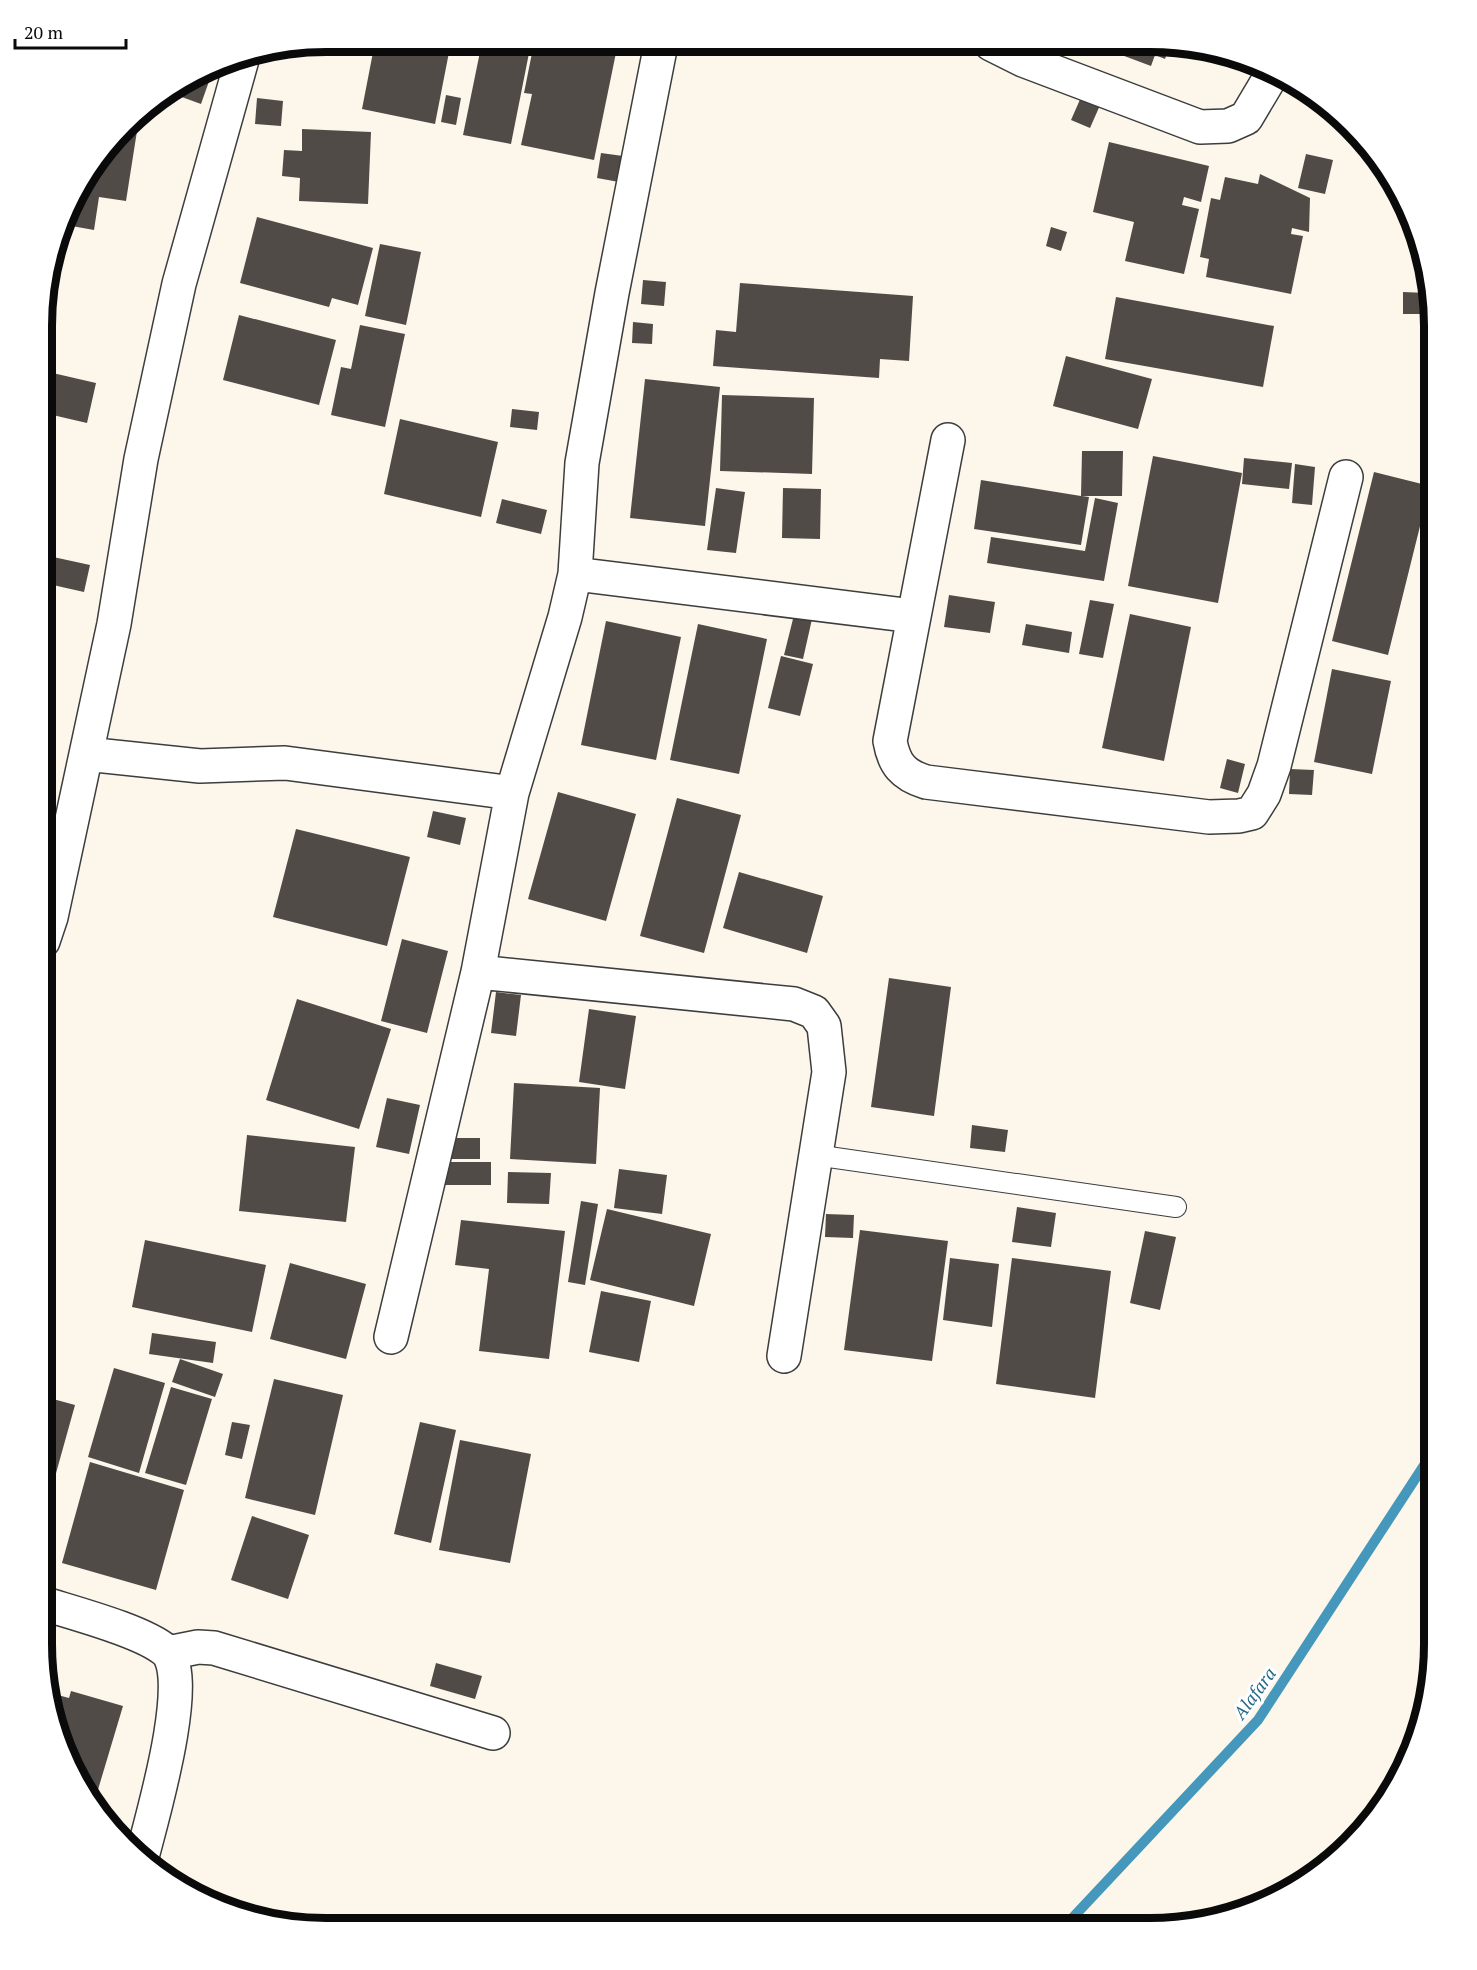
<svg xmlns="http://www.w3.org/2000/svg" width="1477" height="1970" font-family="'PT Serif',serif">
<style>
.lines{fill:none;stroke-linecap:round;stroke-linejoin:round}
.stream{stroke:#4598bb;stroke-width:10}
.building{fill:#514b48}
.lane-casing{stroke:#3d3d3d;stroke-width:22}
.street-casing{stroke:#3d3d3d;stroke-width:36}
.lane{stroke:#fff;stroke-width:20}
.street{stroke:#fff;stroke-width:33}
.labels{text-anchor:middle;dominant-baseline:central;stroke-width:6;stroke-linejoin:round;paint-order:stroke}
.water-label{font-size:18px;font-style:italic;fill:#24698b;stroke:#fff}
.rim{fill:none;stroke:#0a0a0a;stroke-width:8}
</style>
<rect width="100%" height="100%" fill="#fcf7ea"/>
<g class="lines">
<path class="stream" d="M1063 1928 1258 1720 1434 1450"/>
</g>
<path class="building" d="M375 42H451L435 124 362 109Z
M482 42 531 43 511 144 463 135Z
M534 43H618L594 160 521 145 532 94 524 93Z
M1092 44H1170L1165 59 1155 55 1151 66Z
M1184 44 1218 56 1217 62 1182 56Z
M213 70 201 104 179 96 183 87Z
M446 95 461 98 456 125 441 122Z
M1082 95 1101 103 1090 128 1071 120Z
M257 98 283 101 281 126 255 124Z
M140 112 126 201 99 197 94 230 66 225 80 185Z
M302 129 371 132 368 204 299 201 300 178 282 176 284 150 302 151Z
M1109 142 1209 166 1201 202 1184 197 1182 205 1199 209 1184 274 1125 261 1134 222 1093 212Z
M601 153 623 156 619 182 597 178Z
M1306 154 1333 160 1325 194 1298 188Z
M1260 174 1310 198 1309 232 1292 228 1291 234 1303 236 1291 294 1206 277 1209 259 1200 257 1211 198 1220 200 1225 177 1258 184Z
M257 217 373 248 358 305 332 298 329 307 240 283Z
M1051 227 1067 232 1061 251 1046 246Z
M380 244 421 252 406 325 365 316Z
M643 280 666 282 664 306 641 304Z
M740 283 913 296 909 361 880 359 879 378 713 366 716 330 736 332Z
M1403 292 1427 293 1430 314H1403Z
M1116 297 1274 326 1263 387 1105 359Z
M239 315 336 340 319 405 223 380Z
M633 322 653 324 652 344 632 343Z
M360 325 405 334 385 427 331 415 341 367 351 369Z
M1066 356 1152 379 1138 429 1053 406Z
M44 371 96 383 87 423 44 413Z
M645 379 720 387 705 526 630 518Z
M722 395 814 398 812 474 720 471Z
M512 409 539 412 537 430 510 427Z
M400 419 498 442 481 517 384 494Z
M1082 451H1123L1122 496H1082L1089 497 1081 545 974 529 981 480 1081 496Z
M1153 456 1242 473 1218 603 1128 586Z
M1244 458 1292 463 1289 489 1242 484Z
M1295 464 1315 467 1312 505 1292 503Z
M1374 472 1430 486 1388 655 1332 641Z
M716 488 745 492 736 553 707 550Z
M783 488 821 489 820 539 782 538Z
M1095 498 1118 503 1104 581 987 563 991 537 1085 551Z
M502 499 547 510 541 534 496 523Z
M44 555 90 565 84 592 44 583Z
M949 595 995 602 990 633 944 627Z
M1090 600 1114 604 1103 658 1079 654Z
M1130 614 1191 627 1164 761 1102 748Z
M794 615 812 619 803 659 784 655Z
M606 621 681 637 656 760 581 745Z
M698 624 767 639 739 774 670 760Z
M1026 624 1072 632 1069 653 1022 645Z
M781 656 813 664 800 716 768 708Z
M1332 669 1391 681 1372 774 1314 762Z
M44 728 54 734 44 754Z
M1227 759 1245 764 1238 793 1220 788Z
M1290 769 1314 770 1312 795 1289 794Z
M558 792 636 814 606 921 528 899Z
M677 798 741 815 704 953 640 936Z
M433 811 466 818 460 845 427 837Z
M296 829 410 857 387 946 273 917Z
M739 872 823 896 807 953 723 928Z
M402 939 448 951 427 1033 381 1021Z
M889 978 951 987 934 1116 871 1107Z
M496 992 521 995 516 1036 491 1033Z
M297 999 391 1029 359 1129 266 1100Z
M589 1009 636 1016 625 1089 579 1082Z
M514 1083 600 1088 596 1164 510 1159Z
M387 1098 420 1105 409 1154 376 1147Z
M972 1125 1008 1130 1005 1152 970 1148Z
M247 1135 355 1147 346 1222 239 1211Z
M451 1138H480V1159H450Z
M445 1162H491V1185H444Z
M619 1169 667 1175 662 1214 614 1208Z
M508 1172 551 1173 549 1204 507 1203Z
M581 1201 598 1204 585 1285 568 1282Z
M1017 1207 1056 1213 1051 1247 1012 1242Z
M607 1209 711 1234 694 1306 590 1280Z
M826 1214 854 1215 853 1238 825 1237Z
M461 1220 565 1231 549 1359 479 1351 489 1269 455 1265Z
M860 1230 948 1241 932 1361 844 1350Z
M1145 1231 1176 1237 1160 1310 1130 1303Z
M145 1240 266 1265 252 1332 132 1307Z
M950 1258 999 1264 992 1327 943 1320Z
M1012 1258 1111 1271 1095 1398 996 1384Z
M290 1263 366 1284 346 1359 270 1339Z
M601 1291 651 1301 639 1362 589 1352Z
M152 1333 216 1342 213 1363 149 1354Z
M180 1359 223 1374 215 1397 172 1382Z
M114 1368 165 1383 139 1473 88 1457Z
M274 1379 343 1395 315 1515 245 1498Z
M171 1387 212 1399 186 1485 145 1473Z
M42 1396 75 1405 43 1520H42Z
M232 1422 250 1425 242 1459 225 1455Z
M420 1422 456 1430 431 1543 394 1534Z
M460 1440 531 1454 510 1563 439 1550Z
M90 1462 184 1490 156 1590 62 1563Z
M252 1516 309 1535 288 1599 231 1580Z
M436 1663 482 1676 475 1699 430 1686Z
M71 1691 123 1706 97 1793 85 1790 72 1769 54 1694 69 1698Z
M257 1911 308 1925V1926H290L256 1913Z"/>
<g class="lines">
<defs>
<path id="lane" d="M815 1155 1176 1207"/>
<path id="street" d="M991 44 1023 60 1200 127 1228 126 1246 118 1271 76
M948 440 890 741C894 764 903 775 926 782L1209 817 1239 816 1252 813 1264 794 1274 766 1346 477
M575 574 913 616
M86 754 200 766 285 763 512 793
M43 941 51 917 114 624 141 459 179 284 243 56
M478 972 794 1004 814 1012 824 1026 829 1072 784 1356
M391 1337 478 972 512 793 565 617 575 574 582 463 612 293 660 49 663 43
M42 1603C73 1613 143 1631 166 1651 194 1677 151 1821 142 1857
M168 1653 198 1647 214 1648 493 1733"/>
</defs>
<use href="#lane" class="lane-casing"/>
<use href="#street" class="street-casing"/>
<use href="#lane" class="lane"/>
<use href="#street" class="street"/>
</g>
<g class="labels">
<g class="water-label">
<text transform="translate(1254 1693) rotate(-54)">Alafara</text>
</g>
</g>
<path d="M0 0H1477V1970H0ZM326 52H1150A274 274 0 0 1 1424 326V1644A274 274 0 0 1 1150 1918H326A274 274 0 0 1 52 1644V326A274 274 0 0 1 326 52Z" fill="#fff" fill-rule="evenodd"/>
<path class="rim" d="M326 52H1150A274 274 0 0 1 1424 326V1644A274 274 0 0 1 1150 1918H326A274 274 0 0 1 52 1644V326A274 274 0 0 1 326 52Z"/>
<path d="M15 39v9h111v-9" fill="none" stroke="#0a0a0a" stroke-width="3"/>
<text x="24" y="39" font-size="18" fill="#0a0a0a" stroke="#ffffff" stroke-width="4.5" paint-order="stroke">20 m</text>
</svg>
